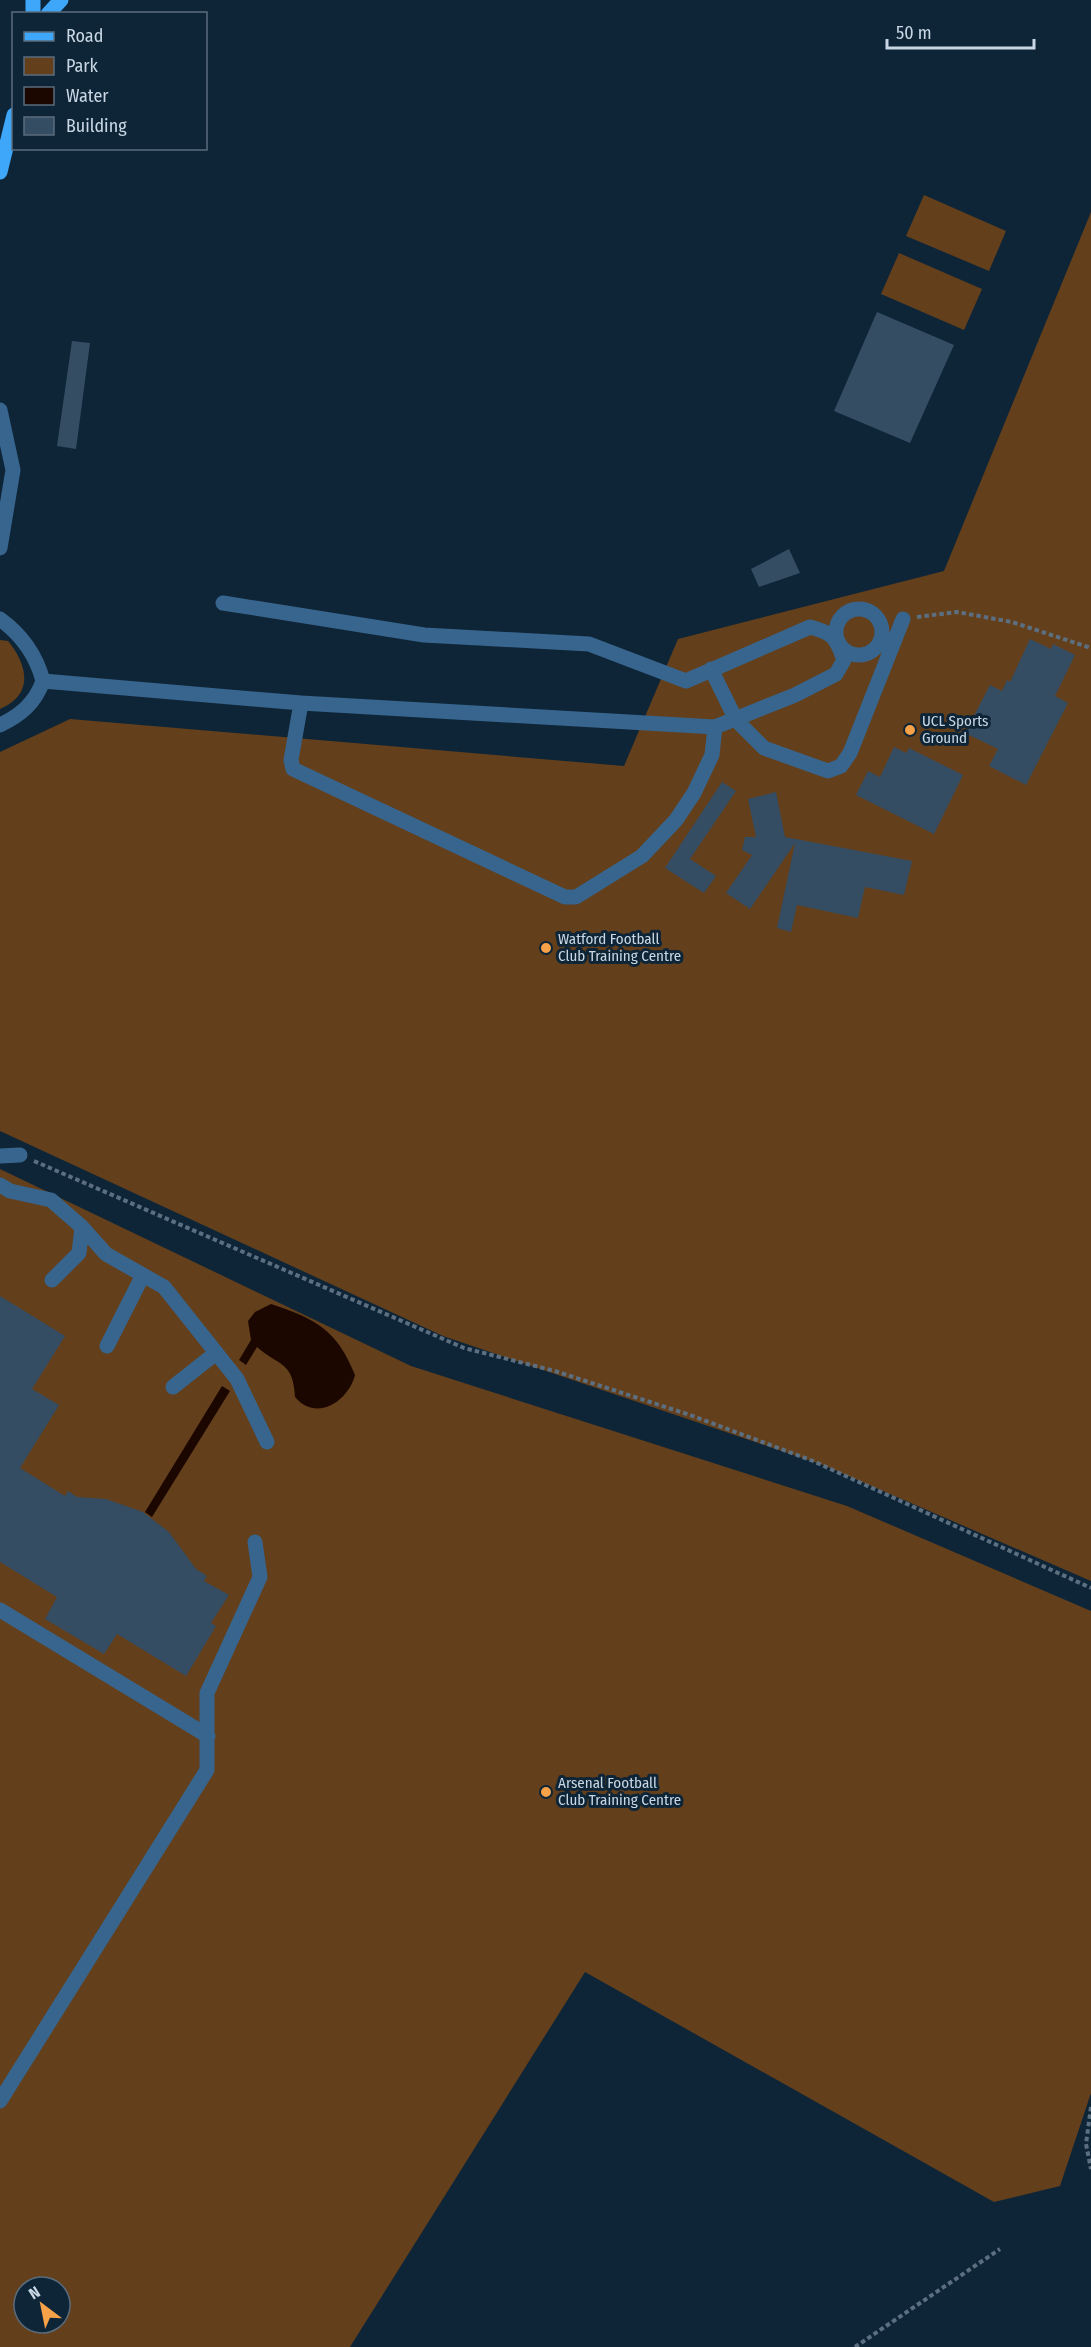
<svg xmlns="http://www.w3.org/2000/svg" width="1091" height="2347" font-family="'Fira Sans Condensed',sans-serif">
<style>
.green{fill:#633f1b;fill-rule:evenodd}
.water{fill:#1b0700}
.building{fill:#354d63}
.lines{fill:none;stroke-linecap:round;stroke-linejoin:round}
.path{stroke:#5c6f80;stroke-width:4;stroke-dasharray:4.5 3;stroke-linecap:butt}
.minor{stroke:#38658d;stroke-width:15}
.major{stroke:#3ea7fa;stroke-width:15}
.poi-dot{fill:#f7a149;stroke:#0e2538;stroke-width:2}
.labels{text-anchor:middle;dominant-baseline:central;stroke-width:6;stroke-linejoin:round;paint-order:stroke}
.poi-label{font-size:15px;fill:#c9d7e4;stroke:#0e2538;text-anchor:start}
</style>
<rect width="100%" height="100%" fill="#0e2538"/>
<path class="green" d="M924 195 1006 231 989 271 906 236Z
M1091 212V1581L823 1465 443 1336 0 1131V752L70 719 624 766 678 639 944 571Z
M899 253 982 289 964 330 881 294Z
M0 640 8 641C28 665 34 695 0 709Z
M0 1169 411 1366 847 1506 1091 1611V2093L1060 2186 994 2202 585 1972 350 2347H0ZM24 2287H60V2323H24Z"/>
<path class="water" d="M271 1304C316 1319 337 1330 355 1375 348 1402 316 1422 295 1397 293 1361 280 1367 257 1347L246 1365 239 1360 251 1340 248 1321 255 1312Z
M222 1386 230 1391 152 1517 145 1512Z"/>
<path class="building" d="M877 312 954 345 910 443 834 411Z
M72 341 90 343 76 449 57 446Z
M789 549 800 573 759 587 751 569Z
M1030 639 1051 649 1053 644 1075 655 1055 696 1068 703 1026 785 989 766 998 749 965 733 990 685 1002 691 1007 680 1010 682Z
M894 747 906 753 909 748 963 775 934 834 856 795 868 771 880 777Z
M722 782 736 791 690 859 716 876 704 893 665 868Z
M776 792 785 837 912 861 904 895 865 887 858 918 797 905 791 932 777 928 795 843 750 909 726 893 752 855 742 850 745 837H756L748 799Z
M0 1296 65 1336 32 1389 59 1405 20 1468 65 1496 68 1491 77 1497 106 1499 143 1512 169 1532 196 1569 207 1576 204 1581 229 1595 211 1623 216 1626 186 1676 117 1634 104 1654 45 1619 57 1597 0 1562Z"/>
<g class="lines">
<path class="path" d="M917 617 957 612 1012 622 1091 648
M34 1161 464 1348 555 1371 690 1415 813 1461 1091 1588
M1091 2107 1086 2144 1091 2169
M855 2347 1000 2249"/>
<path class="minor" d="M0 410 13 470 0 548
M836 632a23 23 0 1 1 46 0a23 23 0 1 1-46 0Z
M0 619C22 635 36 654 43 681L301 703 715 727 795 695 836 674 844 660C836 637 833 633 810 627L686 681 589 644 424 635 223 603
M711 669 736 720 764 748 828 771 841 766 850 753 903 619
M301 703 291 760 293 769 565 897H576L642 856 676 820 694 793 712 755 715 727
M0 725C21 715 35 703 43 681
M0 1156 20 1155
M0 1185 10 1191 51 1200 82 1227 79 1253 52 1280
M82 1227 106 1254 164 1287 237 1379 267 1442
M107 1346 143 1275
M173 1387 216 1353
M0 1610 208 1736
M0 2101 207 1770V1693L260 1577 255 1542"/>
<path class="major" d="M33 0V14
M48 14 61 0
M0 172 14 115"/>
</g>
<g class="poi-dot">
<circle cx="910" cy="730" r="6"/>
<circle cx="546" cy="948" r="6"/>
<circle cx="546" cy="1792" r="6"/>
</g>
<g class="labels">
<g class="poi-label">
<text x="922" y="721">UCL Sports<tspan x="922" dy="17">Ground</tspan></text>
<text x="558" y="939">Watford Football<tspan x="558" dy="17">Club Training Centre</tspan></text>
<text x="558" y="1783">Arsenal Football<tspan x="558" dy="17">Club Training Centre</tspan></text>
</g>
</g>
<rect x="12" y="12" width="195" height="138" fill="#0e2538" stroke="#596c7d" stroke-width="1.5"/>
<rect x="24" y="32" width="30" height="9" fill="#3ea7fa" stroke="#596c7d" stroke-width="1.5"/>
<text x="66" y="42" font-size="18" fill="#c9d7e4">Road</text>
<rect x="24" y="57" width="30" height="18" fill="#633f1b" stroke="#596c7d" stroke-width="1.5"/>
<text x="66" y="72" font-size="18" fill="#c9d7e4">Park</text>
<rect x="24" y="87" width="30" height="18" fill="#1b0700" stroke="#596c7d" stroke-width="1.5"/>
<text x="66" y="102" font-size="18" fill="#c9d7e4">Water</text>
<rect x="24" y="117" width="30" height="18" fill="#354d63" stroke="#596c7d" stroke-width="1.5"/>
<text x="66" y="132" font-size="18" fill="#c9d7e4">Building</text>
<g transform="translate(42 2305) rotate(328)"><circle r="28" fill="#0e2538" stroke="#596c7d" stroke-width="1.5"/>
<path d="M0-4.5L10 22L0 15L-10 22Z" fill="#f7a149"/>
<text y="-9" font-size="16" font-weight="bold" text-anchor="middle" fill="#c9d7e4">N</text>
</g>
<path d="M887 39v9h147v-9" fill="none" stroke="#c9d7e4" stroke-width="3"/>
<text x="896" y="39" font-size="18" fill="#c9d7e4" stroke="#0e2538" stroke-width="4.5" paint-order="stroke">50 m</text>
</svg>
